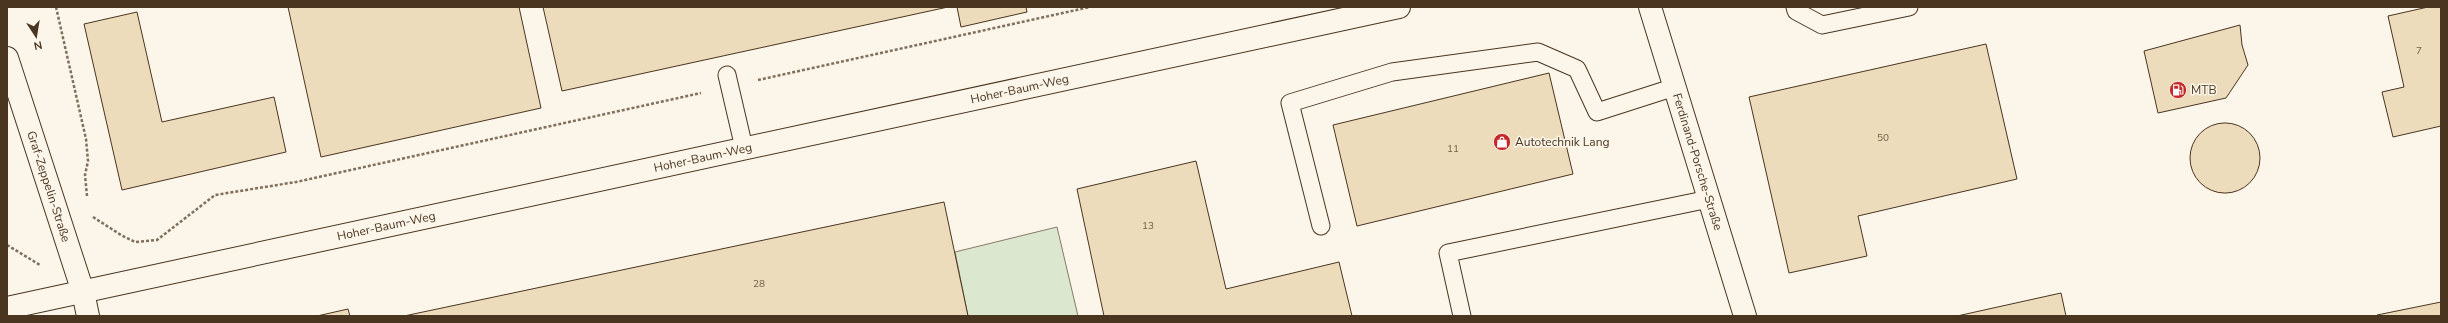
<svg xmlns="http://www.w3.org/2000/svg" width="2448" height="323" font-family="'Nunito Sans',sans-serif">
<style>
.green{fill:#dce7d0;stroke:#887966}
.building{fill:#ecdcbc;stroke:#4a3520}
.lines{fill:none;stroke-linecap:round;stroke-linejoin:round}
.lane-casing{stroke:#4a3520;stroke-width:19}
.street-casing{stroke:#4a3520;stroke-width:24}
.path{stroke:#7f6f5c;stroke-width:2.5;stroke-dasharray:3 2;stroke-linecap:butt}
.lane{stroke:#fbf6e9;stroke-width:17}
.street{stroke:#fbf6e9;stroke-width:22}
.labels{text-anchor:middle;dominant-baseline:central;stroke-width:3;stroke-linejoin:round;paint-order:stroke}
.number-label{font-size:10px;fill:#725f47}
.street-label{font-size:12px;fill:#4a3520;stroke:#fbf6e9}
.poi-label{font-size:12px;fill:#4a3520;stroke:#fbf6e9;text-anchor:start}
</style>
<rect width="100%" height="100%" fill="#fbf6e9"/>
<path class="green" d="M1057 227 1078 316H968L955 252Z"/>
<path class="building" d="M288 7H519L541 108 321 157Z
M543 7H948L562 91Z
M957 7H1026L1027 12 961 27Z
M2428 7H2441V126L2393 137 2382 92 2404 87 2388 16Z
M137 12 162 122 274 97 286 152 122 190 84 24Z
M2240 25 2242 45 2248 65 2226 98 2158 113 2144 51Z
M1986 44 2017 179 1858 216 1867 256 1789 273 1749 97Z
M1549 73 1573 174 1357 226 1333 125Z
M2190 158a35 35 0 1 1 70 0a35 35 0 1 1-70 0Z
M1196 161 1226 289 1339 262 1352 316H1104L1077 189Z
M944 202 968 316H404Z
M2061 293 2066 316H1957Z
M2441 302V316H2377V315Z
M348 309 350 316H317Z"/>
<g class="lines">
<defs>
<path id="lane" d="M1795 7 1796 11 1822 25 1909 7
M727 75 744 148
M1321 226 1290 103 1392 72 1538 52 1577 69 1597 112 1675 87
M1462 316 1448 253 1709 199"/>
<g id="street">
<path id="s1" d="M1650 7 1745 316"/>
<path id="s2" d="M7 58 83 292 88 316"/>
<path id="s3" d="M7 308 1399 7"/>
</g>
</defs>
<use href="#lane" class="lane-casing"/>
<use href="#street" class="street-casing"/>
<path class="path" d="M56 7 86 139 88 161 85 175 87 196
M758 80 1090 7
M93 217 121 235 135 242 157 240 215 195 296 182 701 93
M7 245 40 265"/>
<use href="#lane" class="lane"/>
<use href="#street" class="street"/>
</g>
<defs>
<symbol id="fuel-disc" viewBox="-11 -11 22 22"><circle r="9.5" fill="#c62828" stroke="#fbf6e9"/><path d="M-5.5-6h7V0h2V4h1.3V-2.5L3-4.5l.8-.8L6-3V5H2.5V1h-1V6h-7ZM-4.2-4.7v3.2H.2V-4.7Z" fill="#fff"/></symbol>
<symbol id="shop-disc" viewBox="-11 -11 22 22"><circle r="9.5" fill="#c62828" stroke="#fbf6e9"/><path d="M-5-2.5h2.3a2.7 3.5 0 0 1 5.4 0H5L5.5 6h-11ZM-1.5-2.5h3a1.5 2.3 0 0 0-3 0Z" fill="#fff"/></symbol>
</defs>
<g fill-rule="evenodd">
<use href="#fuel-disc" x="2168" y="80" width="20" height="20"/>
<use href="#shop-disc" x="1492" y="132" width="20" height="20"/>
</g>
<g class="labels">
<g class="number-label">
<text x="2419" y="51">7</text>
<text x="1883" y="138">50</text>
<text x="1453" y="149">11</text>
<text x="1148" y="226">13</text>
<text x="759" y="284">28</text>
</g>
<g class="street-label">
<text stroke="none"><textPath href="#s3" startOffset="1036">Hoher-Baum-Weg</textPath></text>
<text stroke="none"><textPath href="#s3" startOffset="712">Hoher-Baum-Weg</textPath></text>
<text stroke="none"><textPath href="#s1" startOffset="162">Ferdinand-Porsche-Straße</textPath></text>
<text stroke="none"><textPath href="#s2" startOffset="135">Graf-Zeppelin-Straße</textPath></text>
<text stroke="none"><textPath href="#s3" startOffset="388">Hoher-Baum-Weg</textPath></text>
</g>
<g class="poi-label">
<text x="2191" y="90">MTB</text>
<text x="1515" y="142">Autotechnik Lang</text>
</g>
</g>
<rect width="2448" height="323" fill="none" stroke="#4a3520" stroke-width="16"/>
<g transform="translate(36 36) rotate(168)" stroke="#fbf6e9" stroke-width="3" paint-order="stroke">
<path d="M0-3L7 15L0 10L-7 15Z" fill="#4a3520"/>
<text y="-6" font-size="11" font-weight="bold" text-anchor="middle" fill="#4a3520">N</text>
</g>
</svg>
